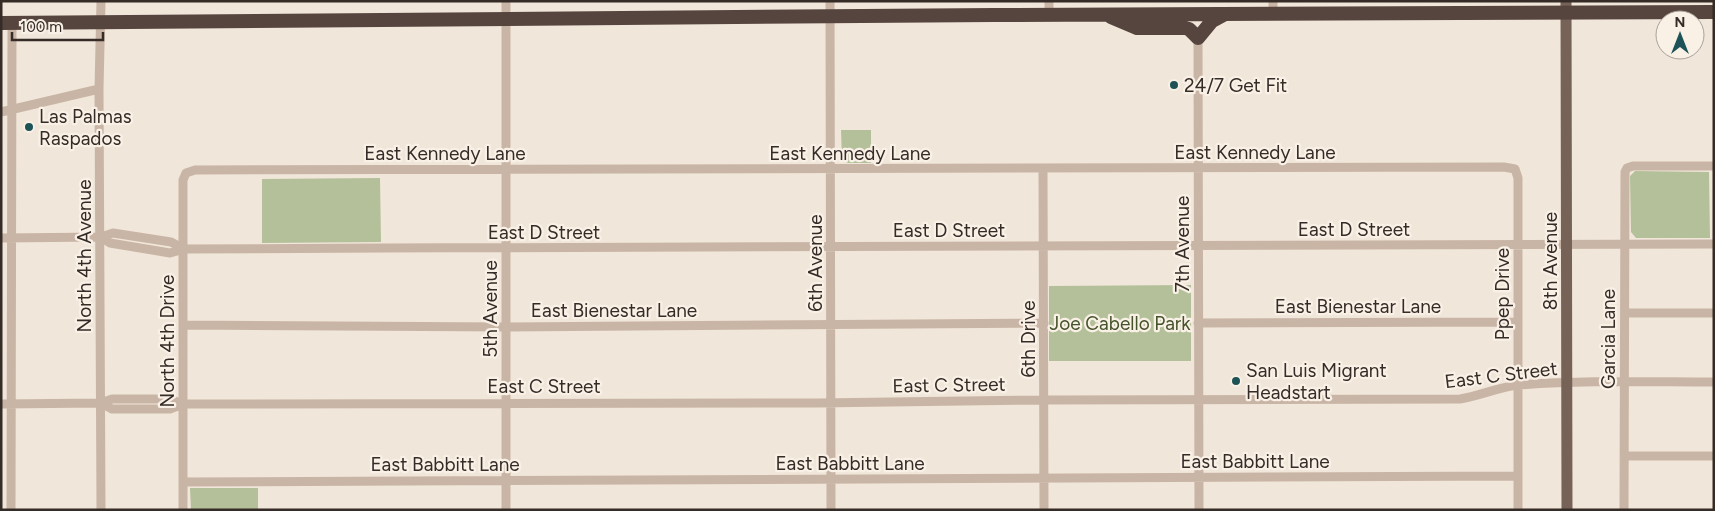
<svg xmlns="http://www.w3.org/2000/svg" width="1715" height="511" font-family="Figtree,sans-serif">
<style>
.green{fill:#b4c09a}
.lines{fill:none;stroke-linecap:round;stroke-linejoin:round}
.minor{stroke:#c9b5a6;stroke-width:9}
.major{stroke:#776258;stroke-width:11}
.highway{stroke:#56453e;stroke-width:14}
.poi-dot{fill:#1d5356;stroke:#f9f0e6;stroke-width:2}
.labels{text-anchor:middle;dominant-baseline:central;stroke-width:4.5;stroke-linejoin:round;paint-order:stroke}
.poi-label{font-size:19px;fill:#352b27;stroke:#f9f0e6;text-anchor:start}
.street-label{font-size:19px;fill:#352b27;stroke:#f9f0e6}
.park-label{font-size:19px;fill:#45532b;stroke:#f9f0e6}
</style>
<rect width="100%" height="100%" fill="#f1e6da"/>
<path class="green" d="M841 130H871V163H848L842 160Z
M1635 171 1709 172 1710 238H1636L1631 232 1630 176Z
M380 178 381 242 262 243V179Z
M1191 285V361H1049V286Z
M190 488H258V510H191Z"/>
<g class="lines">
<path class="minor" d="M101 1 99 89 101 510
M506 1V510
M830 1 831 510
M1049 1V15
M1273 1V13
M1198 38 1199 510
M1 112 99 89
M1043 169 1044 510
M101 237 110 243 170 253 184 249 385 248 1714 244
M1 238 101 237 113 233 171 242 184 249
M1625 313H1714
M1198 323 1518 322
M184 325 506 327 1044 323
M101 403 112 409H170L183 404
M1 404 101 403 112 399H169L183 404 818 403 1044 400 1460 399C1480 396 1498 387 1519 385 1583 380 1649 382 1714 382
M1624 456H1714
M183 482 1518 476
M11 510 12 23
M183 510V180L186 173 195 170 1504 167 1515 169 1518 178V510
M1624 510 1625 172 1627 168 1633 166H1714"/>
<path class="major" d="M1566 1 1567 510"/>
<path class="highway" d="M1111 17 1137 28H1185L1189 29 1198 38 1212 21 1225 14
M1 23 994 15 1714 12"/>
</g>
<g class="poi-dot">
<circle cx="1174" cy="85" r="5"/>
<circle cx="29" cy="127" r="5"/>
<circle cx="1236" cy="381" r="5"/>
</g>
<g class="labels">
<g class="poi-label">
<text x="1184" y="85">24/7 Get Fit</text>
<text x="39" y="116">Las Palmas<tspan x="39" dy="22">Raspados</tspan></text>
<text x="1246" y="370">San Luis Migrant<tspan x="1246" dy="22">Headstart</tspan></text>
</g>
<g class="street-label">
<text x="1255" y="152">East Kennedy Lane</text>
<text x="445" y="153">East Kennedy Lane</text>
<text x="850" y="153">East Kennedy Lane</text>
<text x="1354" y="229">East D Street</text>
<text x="949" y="230">East D Street</text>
<text x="544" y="232">East D Street</text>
<text transform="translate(1182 244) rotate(-90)">7th Avenue</text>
<text transform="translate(84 256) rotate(-90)">North 4th Avenue</text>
<text transform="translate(1550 261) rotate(-90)">8th Avenue</text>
<text transform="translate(815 263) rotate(-90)">6th Avenue</text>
<text transform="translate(1502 294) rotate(-90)">Ppep Drive</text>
<text x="1358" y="306">East Bienestar Lane</text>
<text transform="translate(490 309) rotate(-90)">5th Avenue</text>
<text x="614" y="310">East Bienestar Lane</text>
<text transform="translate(1028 339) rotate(-90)">6th Drive</text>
<text transform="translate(1608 339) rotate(-90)">Garcia Lane</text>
<text transform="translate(167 341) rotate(-90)">North 4th Drive</text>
<text transform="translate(1501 375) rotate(-7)">East C Street</text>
<text transform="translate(949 385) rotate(-1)">East C Street</text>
<text x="544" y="386">East C Street</text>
<text x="1255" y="461">East Babbitt Lane</text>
<text x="850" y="463">East Babbitt Lane</text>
<text x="445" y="464">East Babbitt Lane</text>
</g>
<g class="park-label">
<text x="1120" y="323">Joe Cabello Park</text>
</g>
</g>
<rect width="1715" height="511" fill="none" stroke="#352b27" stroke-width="5"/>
<g transform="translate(1680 35)"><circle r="24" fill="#f9f0e6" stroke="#aba19a"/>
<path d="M0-4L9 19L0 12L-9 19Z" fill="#1d5356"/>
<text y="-8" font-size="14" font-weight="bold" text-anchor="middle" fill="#352b27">N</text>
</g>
<path d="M12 32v8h91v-8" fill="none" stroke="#352b27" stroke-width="2.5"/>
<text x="20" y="32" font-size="15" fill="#352b27" stroke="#f9f0e6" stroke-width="4" paint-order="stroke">100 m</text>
</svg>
